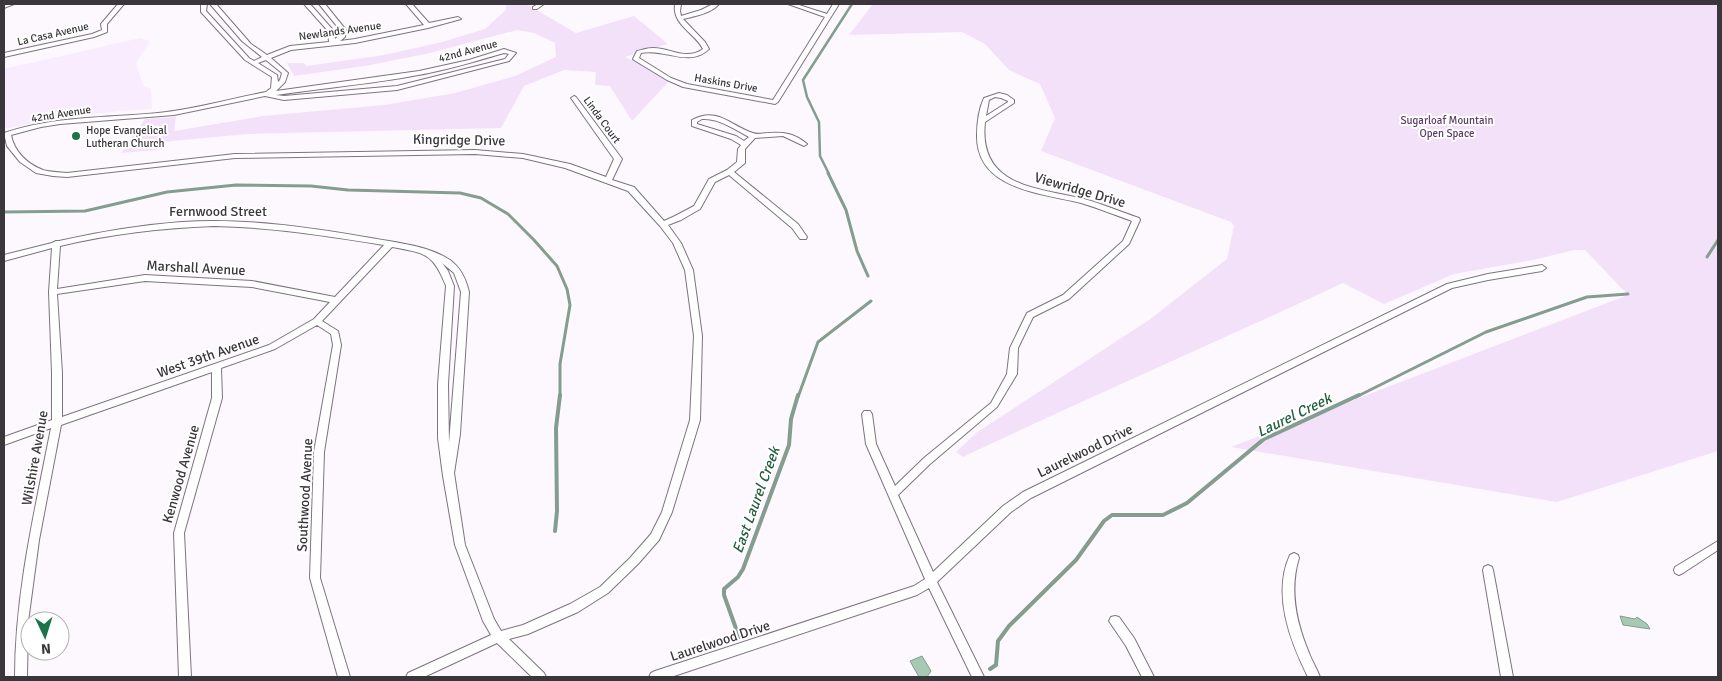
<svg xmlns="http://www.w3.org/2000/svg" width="1722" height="681" font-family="Signika,sans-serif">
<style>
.built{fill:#f9ecfe}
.green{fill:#f3e1fa}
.water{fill:#a5c9b2;stroke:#859d8f}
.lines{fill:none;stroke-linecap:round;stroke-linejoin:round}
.stream-far2{stroke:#859d8f;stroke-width:2.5}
.stream-far1{stroke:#859d8f;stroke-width:3}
.stream{stroke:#859d8f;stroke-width:4}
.minor-casing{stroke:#7d7381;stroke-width:2}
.minor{fill:#fff;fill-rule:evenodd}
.poi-dot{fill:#1b7448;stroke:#fff;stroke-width:2}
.labels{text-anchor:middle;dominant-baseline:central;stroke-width:4;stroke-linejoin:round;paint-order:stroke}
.far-street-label{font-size:11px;fill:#3a363c;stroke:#fff}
.far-park-label{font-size:11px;fill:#5c3c68;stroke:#fff}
.far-poi-label{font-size:11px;fill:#3a363c;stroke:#fff;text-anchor:start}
.street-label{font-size:14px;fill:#3a363c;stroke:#fff}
.water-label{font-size:15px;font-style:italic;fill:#245e3f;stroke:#fff}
</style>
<rect width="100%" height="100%" fill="#fdf8fe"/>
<path class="built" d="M140 38 150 41 136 63 143 85 151 89 152 109 119 111 52 119 4 129V69Z"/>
<path class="green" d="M506 4H526L576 33 634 16 668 44 625 57 672 78 632 121 610 86 595 85 596 72 564 70 524 86 501 128 248 134 162 142 157 150 121 153 145 119 176 117 174 131 263 116 384 105 455 93 515 76 556 57 555 43 534 33 517 30 430 53 365 66 294 76 287 63H304L306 66 384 55 442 42 485 29 506 10Z
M873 4H1718V451L1557 502 1231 447 1628 295 1585 250H1574L1533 260 1454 274 1384 304 1343 283C1217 342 1089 397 963 457L956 452 976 433 1149 320 1227 259 1234 226 1231 222 1041 151 1055 118 1040 84 1009 70 985 44 962 32 849 35Z"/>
<path class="water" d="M1620 616 1635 619 1637 617 1647 624 1650 629 1623 625Z
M922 656 931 671 927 677H919L910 661Z"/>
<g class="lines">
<path class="stream-far2" d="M829 174 820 156 819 122 807 97 803 80 852 4"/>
<path class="stream-far1" d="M828 173 846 210 857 251 868 276
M4 212 85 211 167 192 236 185 311 186 348 190 460 193 481 198 508 214 534 240 557 266 567 289 570 305 560 364V397
M1707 257 1718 240
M798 397 818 342 871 301
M1356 397 1486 332 1587 297 1628 294"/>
<path class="stream" d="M555 531 557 511 556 428 560 395
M739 637 724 595V589L738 577 743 569 789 445 791 419 798 395
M990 669 996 665 998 641 1009 626 1076 560 1104 521 1112 515H1163L1187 503 1264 439 1359 395"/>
<defs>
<path id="minor" d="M4 4H14L4 8Z
M118 4H124L107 24V32L94 37 4 57V53L92 34 102 30 101 24Z
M201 4H207L206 11 249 58 254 61 262 57 242 41 210 4H216L251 44 267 55 290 46 329 42 328 31 304 4H310L333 30 335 39 339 36 340 30 319 4H325L346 30 345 37 340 41 355 39 424 25 406 4H412L429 23 458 17 461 19 428 28 355 43 291 50 271 58 288 73 285 82 276 91 419 71 469 60 504 49 516 53 509 61 397 90 284 100 265 96 174 115 60 124 41 127 11 135C14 151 27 164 43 170 50 172 59 172 67 173L235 154 475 150 523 154 570 164 606 177 614 159 571 98 574 96 576 97 622 159 612 180 634 187 664 221 675 216 694 206 709 179 727 170 737 162 738 149 741 145 731 139 692 126V120C717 106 731 126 753 133 757 135 763 133 768 133 784 132 794 133 807 144L804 146 802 145 783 136 755 138 745 149V163L734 172 798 224 807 237 806 239H800L792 228 729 175 715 182 700 209 681 220 668 225 681 243 693 270 702 336 700 420 672 512 659 540 638 564 608 593 578 612 528 634 509 639 544 673 546 677H532L497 643 424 677H406L408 673 491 635 483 621 455 545 443 476 438 438V384L446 286C433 253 425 253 392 247L322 321 338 331 341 345 324 452 320 578 350 677H338L310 578 314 452 333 345 331 334 317 325 275 349 221 368 222 398 184 533 191 677H179L174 533 212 398V372L61 425 39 540 28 622 27 677H15C15 593 35 510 51 428L4 445V437L52 420V373L49 292 52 248 4 261V255L52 243 56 241H59C99 232 141 225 182 222 246 218 308 227 371 238 397 243 427 245 450 260 461 268 466 279 469 292L460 434 454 473 465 545 494 619 501 631 523 625 570 604 600 587 630 558 651 534 662 512 690 420 694 336 685 270 673 243 660 226 628 191 565 168 523 158 475 154 235 158 67 177 53 176 36 173 20 162 7 146 4 133C54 116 106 118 158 113 195 109 230 99 266 92L271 88 272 77 245 60 201 12ZM504 53 509 54 505 59 397 86 284 96 276 95C323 88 371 84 418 75 447 70 476 61 504 53ZM266 60 282 73 280 80 278 82 277 75 258 63ZM702 119C719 118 734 129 749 137L744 141 736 136 697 124V122ZM214 226C271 227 327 236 384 245L335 297 252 281 145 275 57 289 60 246C110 234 162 228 214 226ZM442 263 454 273 461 292 449 443 448 384 454 286 448 271ZM145 281 252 287 330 302 314 319 269 345 62 417V373L57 294Z
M538 4H544L537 9H533V7Z
M675 4H681L680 11 681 16 701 10 713 4H719C710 14 695 16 683 19L705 42 709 49C689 68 665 48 641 53L639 58 671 78 687 84 773 100 825 17 788 4H796L827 14 833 4H839L778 102 775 104 683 87 667 80 634 60 633 59 637 51C642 50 647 48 653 48 671 48 686 61 703 49 694 32 672 25 675 4Z
M999 93 1007 95 1014 100V103L985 122C978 187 1037 188 1084 199 1103 204 1121 212 1139 218L1140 220 1129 244 1069 299 1033 317 1018 348 1017 374 997 407 930 464 898 495 933 572 1003 506 1023 492 1447 284 1488 274 1542 265 1546 268 1542 271 1488 280 1452 288 1031 498 1011 512 937 582 984 677H972L929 588 917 595 671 677H649L651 673 655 671 914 586 925 579 866 444 862 414 864 411H870L872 414 876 444 895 486 924 458 991 403 1007 374 1010 348 1027 313 1063 295 1123 241 1132 221C1115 215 1098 208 1081 203 1042 193 976 190 977 135 977 123 979 109 984 98ZM995 97 1001 98 1008 101V102L986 116 989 100Z
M1718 541V550L1683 573 1679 575 1675 573 1674 570 1675 567Z
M1294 553 1298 555 1299 558C1289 590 1296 622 1309 653 1312 661 1317 669 1320 677H1308C1290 641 1272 594 1290 555Z
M1488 565 1492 567 1493 570 1513 677H1501L1483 570 1484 567Z
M1115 616 1119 617 1134 638 1154 677H1142L1126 646 1109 621 1111 617Z"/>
</defs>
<use href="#minor" class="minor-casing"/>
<use href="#minor" class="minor"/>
</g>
<circle class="poi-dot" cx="76" cy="136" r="5"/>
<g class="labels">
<g class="far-street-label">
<text transform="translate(340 31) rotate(-8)">Newlands Avenue</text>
<text transform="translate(53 34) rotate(-13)">La Casa Avenue</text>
<text transform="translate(468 51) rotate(-15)">42nd Avenue</text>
<text transform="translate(726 83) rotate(10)">Haskins Drive</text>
<text transform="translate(61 114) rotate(-9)">42nd Avenue</text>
<text transform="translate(602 120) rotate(54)">Linda Court</text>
</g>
<g class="far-park-label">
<text x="1447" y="120">Sugarloaf Mountain<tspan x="1447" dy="13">Open Space</tspan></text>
</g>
<g class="far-poi-label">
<text x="86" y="130">Hope Evangelical<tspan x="86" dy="13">Lutheran Church</tspan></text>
</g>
<g class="street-label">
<text transform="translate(459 140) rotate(1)">Kingridge Drive</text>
<text transform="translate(1080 190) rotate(16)">Viewridge Drive</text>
<text x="218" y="211">Fernwood Street</text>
<text transform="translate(196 268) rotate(3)">Marshall Avenue</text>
<text transform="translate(208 356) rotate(-19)">West 39th Avenue</text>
<text transform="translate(1085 451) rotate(-26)">Laurelwood Drive</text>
<text transform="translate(35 458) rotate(-80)">Wilshire Avenue</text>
<text transform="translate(181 474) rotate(-74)">Kenwood Avenue</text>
<text transform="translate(305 495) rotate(-87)">Southwood Avenue</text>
<text transform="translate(720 641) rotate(-18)">Laurelwood Drive</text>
</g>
<g class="water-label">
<text transform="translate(1294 415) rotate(-26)">Laurel Creek</text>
<text transform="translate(756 500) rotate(-70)">East Laurel Creek</text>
</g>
</g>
<rect width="1722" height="681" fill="none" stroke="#3a363c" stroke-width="10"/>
<g transform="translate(45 636) rotate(176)"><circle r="24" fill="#ffffff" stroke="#b0afb1"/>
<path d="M0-4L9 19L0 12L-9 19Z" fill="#1b7448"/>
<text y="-8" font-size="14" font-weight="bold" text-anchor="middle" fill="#3a363c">N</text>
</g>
</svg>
